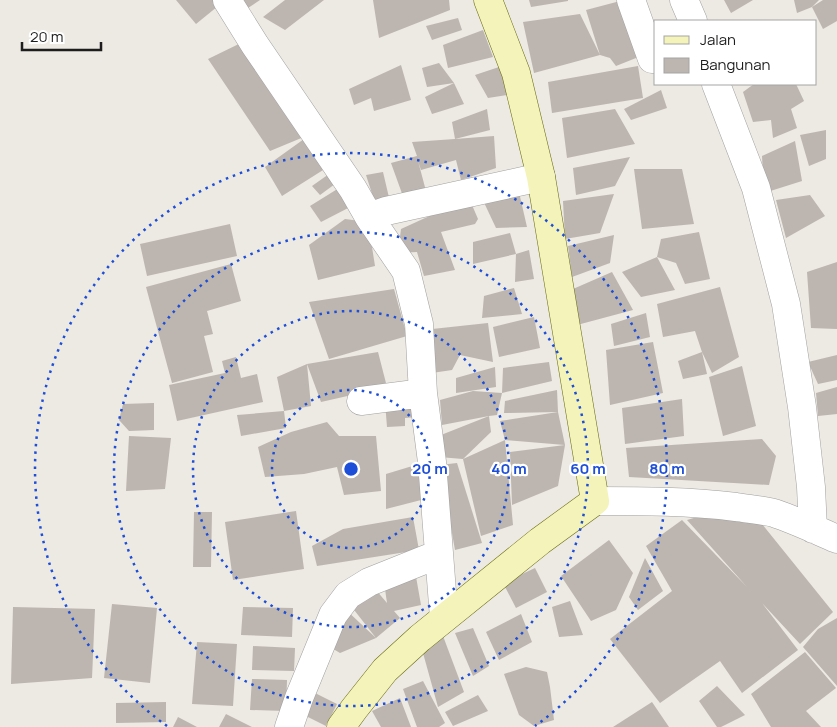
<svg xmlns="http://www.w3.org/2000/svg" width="837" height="727" font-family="Manrope,sans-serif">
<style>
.building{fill:#bdb5b0}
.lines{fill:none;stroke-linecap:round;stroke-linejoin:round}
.minor-casing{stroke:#a1a1a1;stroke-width:29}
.secondary-casing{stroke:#686b0d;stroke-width:29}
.minor{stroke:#fff;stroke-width:28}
.secondary{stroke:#f4f3ba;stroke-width:28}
.ring{fill:none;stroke:#1d4ed8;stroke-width:2.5;stroke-dasharray:2.5 5}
.centre{fill:#1d4ed8;stroke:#fff;stroke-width:2.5}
.ring-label{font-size:15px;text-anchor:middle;font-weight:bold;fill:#1d4ed8;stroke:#fff;stroke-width:4.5;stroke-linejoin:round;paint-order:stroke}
</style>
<rect width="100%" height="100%" fill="#ede9e3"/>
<path class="building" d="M176 0H222L223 2 196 24Z
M243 0H260L248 8Z
M285 0H324L285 30 263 17Z
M373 0H449L450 10 379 38Z
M529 0H568V1L531 7Z
M624 0 646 54 616 66 610 58 600 55 534 73 523 22 580 14 600 55 586 10Z
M724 0H753L731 13Z
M794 0H819L812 7 823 0H837V21L823 29 812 7 797 13Z
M458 18 462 30 432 40 426 26Z
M483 30 493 57 448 68 443 45Z
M245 41 311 134 270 151 208 59Z
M439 63 454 83 427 87 422 68Z
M401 65 411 100 374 111 371 98 354 105 349 89Z
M502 66 507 95 488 98 475 75Z
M638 66 643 98 552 113 548 82Z
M454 83 464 104 432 114 425 97Z
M754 84H796L804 101 791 109 797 128 773 138 771 120 753 122 743 92Z
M661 90 667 108 631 120 624 109Z
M487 109 490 130 455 139 494 136 496 168 461 180 456 160 421 170 418 161 426 191 404 199 391 163 417 156 412 142 455 139 452 122Z
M615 109 635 144 567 158 562 118Z
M826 130V159L809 166 800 135Z
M311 134 331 165 282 196 265 167Z
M795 141 802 181 764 193 762 156Z
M630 157 615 186 576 195 573 168Z
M634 169H682L694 224 642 229Z
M383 172 391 206H376L366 175Z
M329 174 335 184 320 195 312 186Z
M339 188 352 206 321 222 310 206Z
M518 188 527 227 496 228 480 194Z
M614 194 600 233 565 239 563 201Z
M810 195 825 216 786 238 776 200Z
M469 198 478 219 475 224 441 232 455 270 424 276 417 252 398 253 401 229Z
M345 219 368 222 375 266 318 280 309 245Z
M230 224 237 256 147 276 140 244Z
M699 232 710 279 685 284 676 263 657 257 675 290 641 297 622 272 657 257 661 239Z
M510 233 516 254 473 264V242Z
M614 235 610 263 572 277 568 246Z
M529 250 534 279 515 282 516 254Z
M837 262V329L811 328 807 272Z
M231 264 241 301 207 311 213 334 204 336 213 372 172 383 146 287Z
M612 272 633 310 577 325 573 289Z
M720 287 739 357 712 373 702 352 695 331 663 337 657 304Z
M514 288 522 314 482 318 484 296Z
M394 289 407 336 329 359 309 302Z
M646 313 650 337 614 346 611 324Z
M534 317 540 348 499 357 493 327Z
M488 323 493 362 460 355 452 370 425 374 423 330Z
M653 342 663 393 610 405 606 350Z
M378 352 387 387 321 402 307 364 311 406 284 411 277 377 307 364Z
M702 352 707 374 683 379 678 361Z
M837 355V380L818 384 808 362Z
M236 357 241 378 257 374 263 402 177 421 169 385 225 373 222 361Z
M549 362 552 381 502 393 503 368Z
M742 366 756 426 723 436 709 377Z
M495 367 496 387 456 393V378Z
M837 387V414L818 416 816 393Z
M557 390 558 412 504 413 505 401Z
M473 391 502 393 497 415 489 416 491 432 463 459 439 457 441 435 489 416 442 425 440 400Z
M416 399 417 417 405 418V426L387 427 385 402Z
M682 399 684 436 625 444 622 408Z
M154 403V430L129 431 119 420 123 404Z
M284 411 286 428 241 436 237 415Z
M558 412 565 445 505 440 513 525 481 536 463 459 505 440 500 421Z
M327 422 339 436H376L381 491 344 495 337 467 304 474 265 477 258 447 291 432Z
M129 436 171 438 165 489 126 491Z
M762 439 776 456 769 485 629 477 626 448Z
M565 445 558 486 512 505 510 452Z
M457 463 482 543 455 550 440 465Z
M419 464 425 499 386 509V474Z
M724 509 762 524 833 612 800 644 762 603 798 650 742 693 720 661 660 703 610 639 672 591 646 546 682 520 747 587 687 520Z
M296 511 304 569 233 580 225 522Z
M194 512H212L211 567H193Z
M413 517 419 550 317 566 312 546 343 529Z
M609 540 633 573 616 610 591 621 561 576Z
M645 558 663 591 638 610 629 597Z
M535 568 547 592 516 608 503 583Z
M415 571 421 605 394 611 400 618 376 638 351 606 370 583 387 603 384 582Z
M570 601 583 635 559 637 552 607Z
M112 604 157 608 150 683 104 678Z
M13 607 95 609 92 678 11 684Z
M243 607 293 608 292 637 241 635Z
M344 608 376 638 340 653 325 644Z
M521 614 532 642 499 660 486 632Z
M837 618V686L803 647 818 629Z
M473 628 489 666 473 676 455 633Z
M443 636 464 692 438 707 423 653Z
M197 642 237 644 233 706 192 704Z
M253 646 295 648 294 671 252 670Z
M805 652 836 688 806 711 821 727H771L751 694Z
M526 667 547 672 550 687 554 720 534 726 519 715 504 674Z
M252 679 287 680 286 711 250 710Z
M423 681 445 723 439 727H417L403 689Z
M717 686 745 715 721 727H717L699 701Z
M309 690 337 704 326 726 298 712Z
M478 695 488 711 453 726 445 712Z
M400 698 411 727H381L372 711Z
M166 702V722L116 723V703Z
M652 702 669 727H613Z
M226 714 252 727H219Z
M178 717 197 727H173Z"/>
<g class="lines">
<defs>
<path id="minor" d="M227 0 255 45 353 189 369 217 406 271 419 324 423 393 432 462 444 618
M631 0 652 59
M684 0 693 21
M716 84 756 188 786 304 802 407 811 487 813 529
M369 217 386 211 541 177
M361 401 423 393
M595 501C642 501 689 501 736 507 748 509 762 510 774 513 795 520 816 530 837 539
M289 727 299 698 333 615 348 595 369 582 439 554"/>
<path id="secondary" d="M341 727 354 709 385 670 420 638 540 541 595 501 541 177 516 73 488 0"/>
</defs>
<use href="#minor" class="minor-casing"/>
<use href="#secondary" class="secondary-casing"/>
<use href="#minor" class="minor"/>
<use href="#secondary" class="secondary"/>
</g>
<g class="ring">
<circle cx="351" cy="469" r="79"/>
<circle cx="351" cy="469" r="158"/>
<circle cx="351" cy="469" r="237"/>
<path d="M167 726A316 316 0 1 1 535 726"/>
</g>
<circle cx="351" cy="469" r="8" class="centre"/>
<g class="ring-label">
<text x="430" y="474">20 m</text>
<text x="509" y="474">40 m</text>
<text x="588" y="474">60 m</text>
<text x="667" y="474">80 m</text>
</g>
<rect x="654" y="20" width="162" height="65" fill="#ffffff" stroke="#a5a5a5"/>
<rect x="664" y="36" width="25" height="8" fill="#f4f3ba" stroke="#a5a5a5"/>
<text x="700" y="45" font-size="15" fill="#1d1d1d">Jalan</text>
<rect x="664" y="58" width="25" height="15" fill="#bdb5b0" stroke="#a5a5a5"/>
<text x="700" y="70" font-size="15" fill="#1d1d1d">Bangunan</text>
<path d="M22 42v8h79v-8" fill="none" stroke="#1d1d1d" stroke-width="2.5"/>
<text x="30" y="42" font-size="15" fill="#1d1d1d" stroke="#ffffff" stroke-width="4" paint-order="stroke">20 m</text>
</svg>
